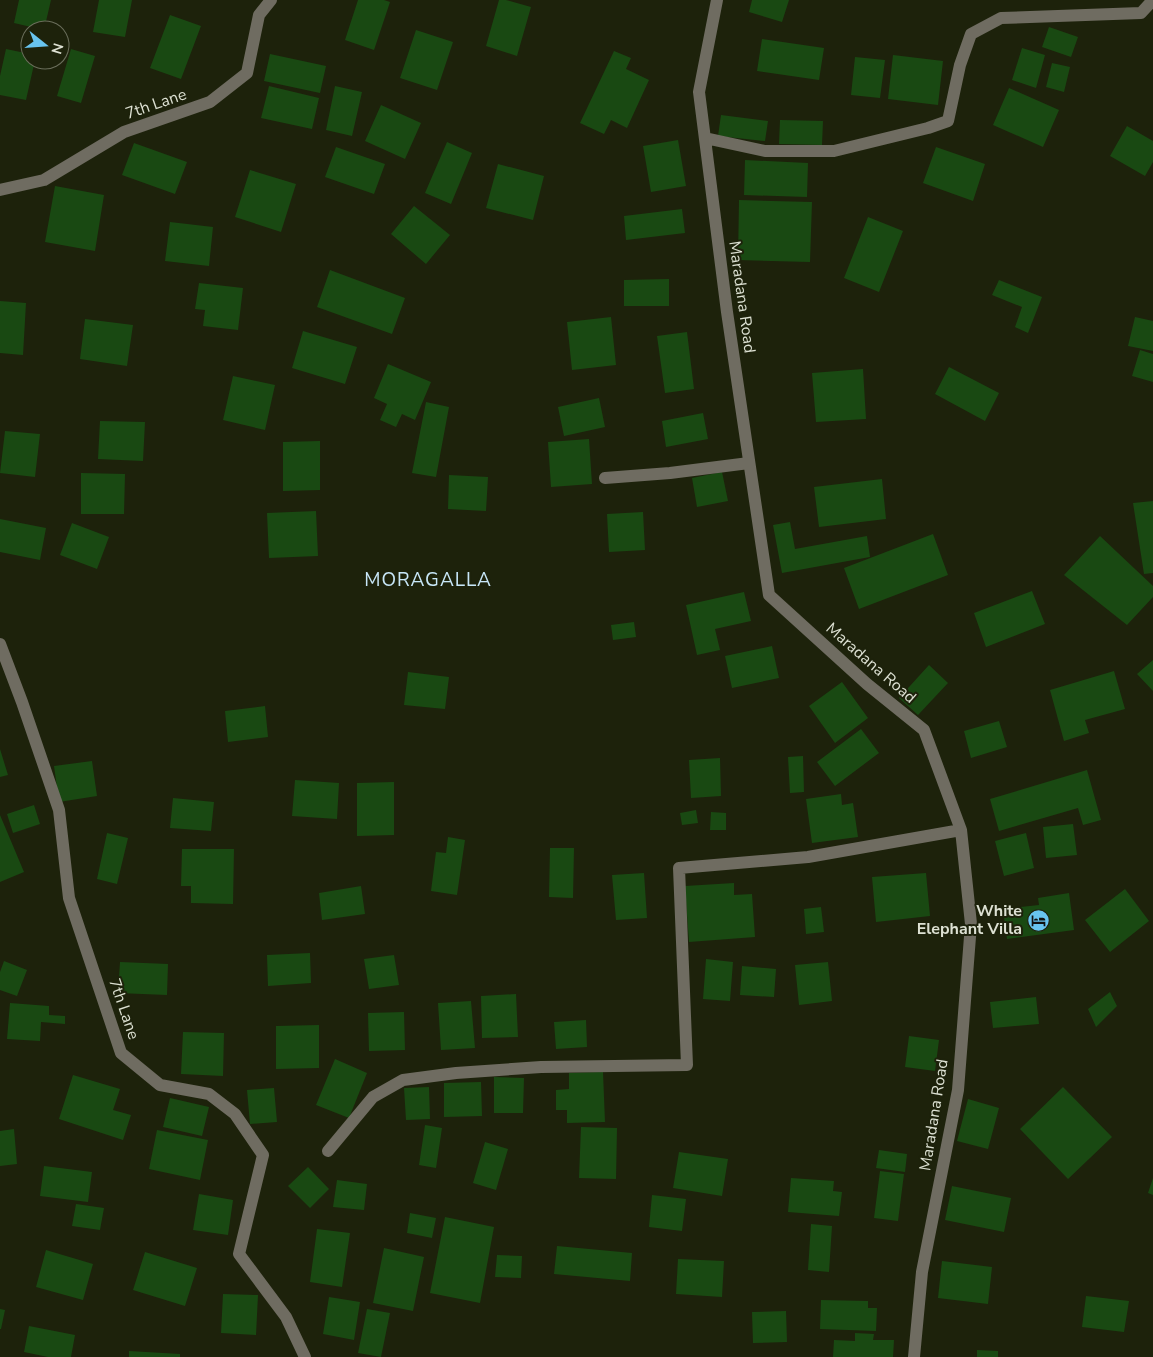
<svg xmlns="http://www.w3.org/2000/svg" width="1153" height="1357" font-family="'Nunito Sans',sans-serif">
<style>
.building{fill:#194912}
.lines{fill:none;stroke-linecap:round;stroke-linejoin:round}
.minor{stroke:#6f6c61;stroke-width:12}
.labels{text-anchor:middle;dominant-baseline:central;stroke-width:4;stroke-linejoin:round;paint-order:stroke}
.street-label{font-size:16px;fill:#dde1d3;stroke:#1d220b}
.poi-label{font-size:16px;font-weight:bold;fill:#dde1d3;stroke:#1d220b;text-anchor:end}
.quarter-label{font-size:19px;letter-spacing:1px;fill:#c8e7f8;stroke:#1d220b}
</style>
<rect width="100%" height="100%" fill="#1d220b"/>
<path class="building" d="M19 0H51L44 30 14 23Z
M99 0H132L125 37 93 32Z
M358 0H384L390 2 374 50 345 40Z
M499 0H506L531 7 517 56 486 46Z
M752 0H789L782 22 749 12Z
M170 15 201 26 181 79 150 68Z
M1049 27 1078 37 1071 57 1042 47Z
M416 30 453 42 437 90 400 78Z
M762 39 824 48 819 80 757 71Z
M1022 48 1045 55 1036 88 1012 80Z
M6 49 30 54V60H35L26 100 0 95V76Z
M71 49 95 56 81 103 57 96Z
M614 51 631 58 626 69 649 80 627 128 611 120 604 134 580 123Z
M270 54 326 66 320 93 264 81Z
M893 55 943 61 938 105 888 99Z
M855 57 885 60 880 98 851 95Z
M1052 63 1070 67 1064 92 1046 87Z
M269 86 319 98 312 129 261 118Z
M335 86 362 92 352 136 326 130Z
M1009 88 1059 110 1043 147 993 125Z
M381 105 421 123 405 159 365 141Z
M721 115 768 121 765 141 718 136Z
M780 120 823 121 822 145 779 144Z
M1127 126 1153 141V162L1145 176 1110 156Z
M678 140 686 186 651 192 643 146Z
M447 142 472 153 451 204 425 193Z
M134 143 187 162 175 194 122 175Z
M336 147 385 164 374 194 325 177Z
M936 147 985 164 973 201 923 183Z
M745 160 808 163 807 197 744 195Z
M498 164 544 176 533 220 486 208Z
M250 170 296 184 281 232 235 217Z
M55 186 104 195 95 251 45 242Z
M739 200 812 202 810 262 738 260Z
M414 206 450 235 426 264 391 234Z
M682 209 685 233 626 240 624 216Z
M868 217 903 231 879 292 844 278Z
M170 222 213 227 209 266 165 261Z
M330 270 405 298 392 334 317 307Z
M669 279V306H624V280Z
M999 280 1042 297 1028 333 1015 327 1022 307 992 295Z
M199 283 243 288 238 330 203 326 205 310 195 309Z
M0 301 26 303 23 355 0 353Z
M611 317 616 365 572 370 567 322Z
M1135 317 1153 321V351L1128 346Z
M85 319 133 325 127 366 80 359Z
M303 331 357 347 345 384 292 368Z
M687 332 694 389 665 393 657 336Z
M1140 350 1153 354V382L1132 376Z
M388 364 431 382 415 420 402 414 396 427 380 420 387 404 374 398Z
M949 367 999 393 985 421 935 394Z
M863 369 866 419 816 422 812 373Z
M233 376 275 385 265 430 223 420Z
M599 398 605 427 564 436 558 407Z
M426 402 449 407 436 477 412 473Z
M703 413 708 439 666 447 662 421Z
M100 421 145 422 143 461 98 459Z
M5 431 40 434 35 477 0 473Z
M589 439 592 484 551 487 548 442Z
M320 441V490L283 491V442Z
M722 472 728 501 697 507 692 478Z
M81 473 125 474 124 514H81Z
M449 475 488 477 486 511 448 509Z
M882 479 886 519 819 527 814 487Z
M1153 501V573L1144 574 1133 503Z
M316 511 318 556 269 558 267 513Z
M643 512 645 550 609 552 607 514Z
M0 519 46 528 40 560 0 552Z
M790 522 795 549 867 536 870 557 782 573 773 525Z
M72 523 109 537 97 569 60 555Z
M933 534 948 575 859 609 844 568Z
M1100 536 1153 586V597L1127 625 1064 575Z
M1032 591 1045 624 986 647 974 613Z
M744 592 751 621 715 629 720 650 697 655 686 605Z
M634 622 636 637 613 640 611 625Z
M772 646 779 678 732 688 725 656Z
M1153 660V691L1137 674Z
M929 665 948 683 918 715 899 698Z
M1114 671 1125 709 1085 720 1089 733 1064 741 1050 690Z
M408 672 449 677 445 709 404 705Z
M842 682 868 718 835 743 809 706Z
M265 706 268 737 228 742 225 711Z
M999 721 1007 747 971 758 964 731Z
M861 729 879 753 835 786 817 762Z
M0 749 8 775 0 777Z
M803 756 804 792 790 793 788 757Z
M720 758 721 796 691 798 689 760Z
M92 761 97 796 59 802 54 766Z
M1087 770 1101 820 1083 825 1078 808 999 831 990 799Z
M295 780 339 783 337 819 292 816Z
M394 782V835L357 836V783Z
M841 794 842 805 853 803 858 837 812 843 806 799Z
M173 798 214 802 211 831 170 828Z
M34 805 40 824 13 833 7 814Z
M696 810 698 823 682 825 680 813Z
M711 812 726 813V830H710Z
M0 815 24 872 0 882Z
M1073 824 1077 855 1046 858 1043 827Z
M107 833 128 838 117 884 97 879Z
M1026 833 1034 868 1004 876 995 841Z
M448 837 465 840 457 895 431 891 436 852 446 853Z
M550 848H574L573 898 549 897Z
M182 849H234L233 904 191 903V886H181Z
M644 873 647 918 616 920 612 875Z
M926 873 930 916 876 922 872 877Z
M734 883V895L752 894 755 937 689 942 685 886Z
M361 886 365 914 322 920 319 893Z
M1125 889 1149 921 1110 952 1085 920Z
M1069 893 1074 930 1007 939 1003 909 1039 905 1038 898Z
M821 907 824 932 806 934 804 909Z
M310 953 311 983 268 986 267 955Z
M394 955 399 985 369 989 364 959Z
M706 959 733 962 730 1001 703 999Z
M4 961 27 970 17 996 0 990V972Z
M120 962 168 964 167 995 118 993Z
M828 962 832 1001 799 1005 795 965Z
M742 966 776 969 774 997 740 995Z
M1110 992 1117 1006 1096 1027 1088 1009Z
M516 994 518 1037 482 1038 481 996Z
M1036 997 1039 1024 993 1028 990 1002Z
M471 1001 475 1048 441 1050 438 1003Z
M10 1003 49 1006V1015L65 1016V1024L41 1022 40 1041 7 1039Z
M404 1012 405 1050 369 1051 368 1013Z
M586 1020 587 1047 556 1049 554 1022Z
M319 1025V1068L276 1069V1026Z
M183 1032 224 1033 223 1076 181 1074Z
M909 1036 939 1040 935 1071 905 1067Z
M335 1059 367 1073 349 1118 316 1105Z
M603 1072 605 1122 567 1123V1110H556V1090L569 1089V1073Z
M73 1075 120 1089 113 1110 131 1115 123 1140 59 1119Z
M494 1077 524 1078 523 1113H494Z
M481 1082 482 1116 444 1117V1083Z
M429 1087 430 1119 406 1120 404 1088Z
M1063 1087 1112 1137 1068 1179 1020 1129Z
M274 1088 277 1122 250 1124 247 1090Z
M170 1098 209 1107 202 1136 163 1127Z
M968 1099 999 1108 988 1149 957 1141Z
M425 1125 442 1128 436 1168 419 1165Z
M581 1127 617 1128 616 1179 579 1178Z
M14 1129 17 1164 0 1166V1131Z
M157 1130 208 1140 200 1180 149 1169Z
M485 1142 508 1149 496 1190 473 1183Z
M879 1150 907 1154 905 1172 876 1168Z
M679 1152 728 1159 722 1196 673 1188Z
M44 1166 92 1172 88 1202 40 1196Z
M308 1167 329 1189 310 1208 288 1186Z
M880 1171 904 1174 898 1221 874 1218Z
M791 1178 834 1181 833 1191 842 1192 839 1216 788 1212Z
M1153 1178V1195L1148 1193Z
M337 1180 367 1184 364 1210 333 1207Z
M952 1186 1011 1198 1004 1232 945 1220Z
M199 1194 233 1200 228 1235 193 1230Z
M652 1195 686 1199 682 1231 649 1227Z
M76 1204 104 1208 100 1230 72 1226Z
M410 1213 436 1218 432 1238 407 1233Z
M445 1217 494 1227 480 1303 430 1293Z
M811 1224 832 1226 829 1272 808 1270Z
M317 1229 350 1233 342 1287 310 1282Z
M557 1246 632 1253 630 1281 554 1274Z
M384 1248 424 1257 413 1311 373 1303Z
M46 1250 93 1264 83 1300 36 1287Z
M145 1252 197 1268 185 1306 133 1290Z
M497 1255 522 1256 521 1278 495 1277Z
M678 1259 724 1261 722 1297 676 1294Z
M942 1261 992 1267 988 1304 938 1298Z
M223 1294 258 1295 256 1335 221 1333Z
M1086 1296 1129 1301 1124 1332 1082 1327Z
M329 1297 360 1302 354 1340 323 1334Z
M821 1300 868 1301V1308H877L876 1331 820 1329Z
M0 1309 5 1310 1 1329H0Z
M367 1309 390 1313 381 1357 358 1353Z
M786 1311 787 1342 753 1343 752 1312Z
M29 1326 75 1335 71 1357H48L24 1352Z
M855 1333 874 1334 873 1340H894L893 1357H833L834 1340 855 1341Z
M977 1350 998 1351V1357H977Z
M129 1351 180 1354V1357H129Z"/>
<g class="lines">
<path class="minor" d="M717 0 699 92 727 312 769 595 867 684 924 730 961 830 971 924 958 1090 922 1272 914 1357
M705 138 765 151H834L928 128 948 121 960 65 971 34 1001 18 1141 13 1153 0
M0 190 44 180 124 132 210 102 247 73 259 15 271 0
M605 478 670 473 749 463
M0 644 22 702 59 810 69 898 121 1053 160 1085 209 1094 235 1114 263 1155 239 1254 286 1317 305 1357
M328 1151 373 1097 403 1080 456 1073 541 1067 687 1065 679 868 808 857 961 830"/>
</g>
<defs>
<symbol id="hotel-disc" viewBox="-11 -11 22 22"><circle r="9.5" fill="#68c4f0" stroke="#1d220b"/><path d="M-6-4.5h1.5V1H6V5H4.5V3h-9V5H-6ZM-4 0a1.8 1.8 0 1 1 3.6 0ZM.5 0V-2.5h3Q6-2.5 6 0Z" fill="#111"/></symbol>
</defs>
<g fill-rule="evenodd">
<use href="#hotel-disc" x="1026" y="908" width="25" height="25"/>
</g>
<g class="labels">
<g class="street-label">
<text transform="translate(156 104) rotate(-19)">7th Lane</text>
<text transform="translate(742 297) rotate(82)">Maradana Road</text>
<text transform="translate(871 663) rotate(41)">Maradana Road</text>
<text transform="translate(124 1009) rotate(71)">7th Lane</text>
<text transform="translate(934 1115) rotate(-81)">Maradana Road</text>
</g>
<g class="poi-label">
<text x="1022" y="911">White<tspan x="1022" dy="18">Elephant Villa</tspan></text>
</g>
<g class="quarter-label">
<text x="428" y="580">MORAGALLA</text>
</g>
</g>
<g transform="translate(45 45) rotate(107)"><circle r="24" fill="#1d220b" stroke="#6a6e5b"/>
<path d="M0-4L9 19L0 12L-9 19Z" fill="#68c4f0"/>
<text y="-8" font-size="14" font-weight="bold" text-anchor="middle" fill="#dde1d3">N</text>
</g>
</svg>
